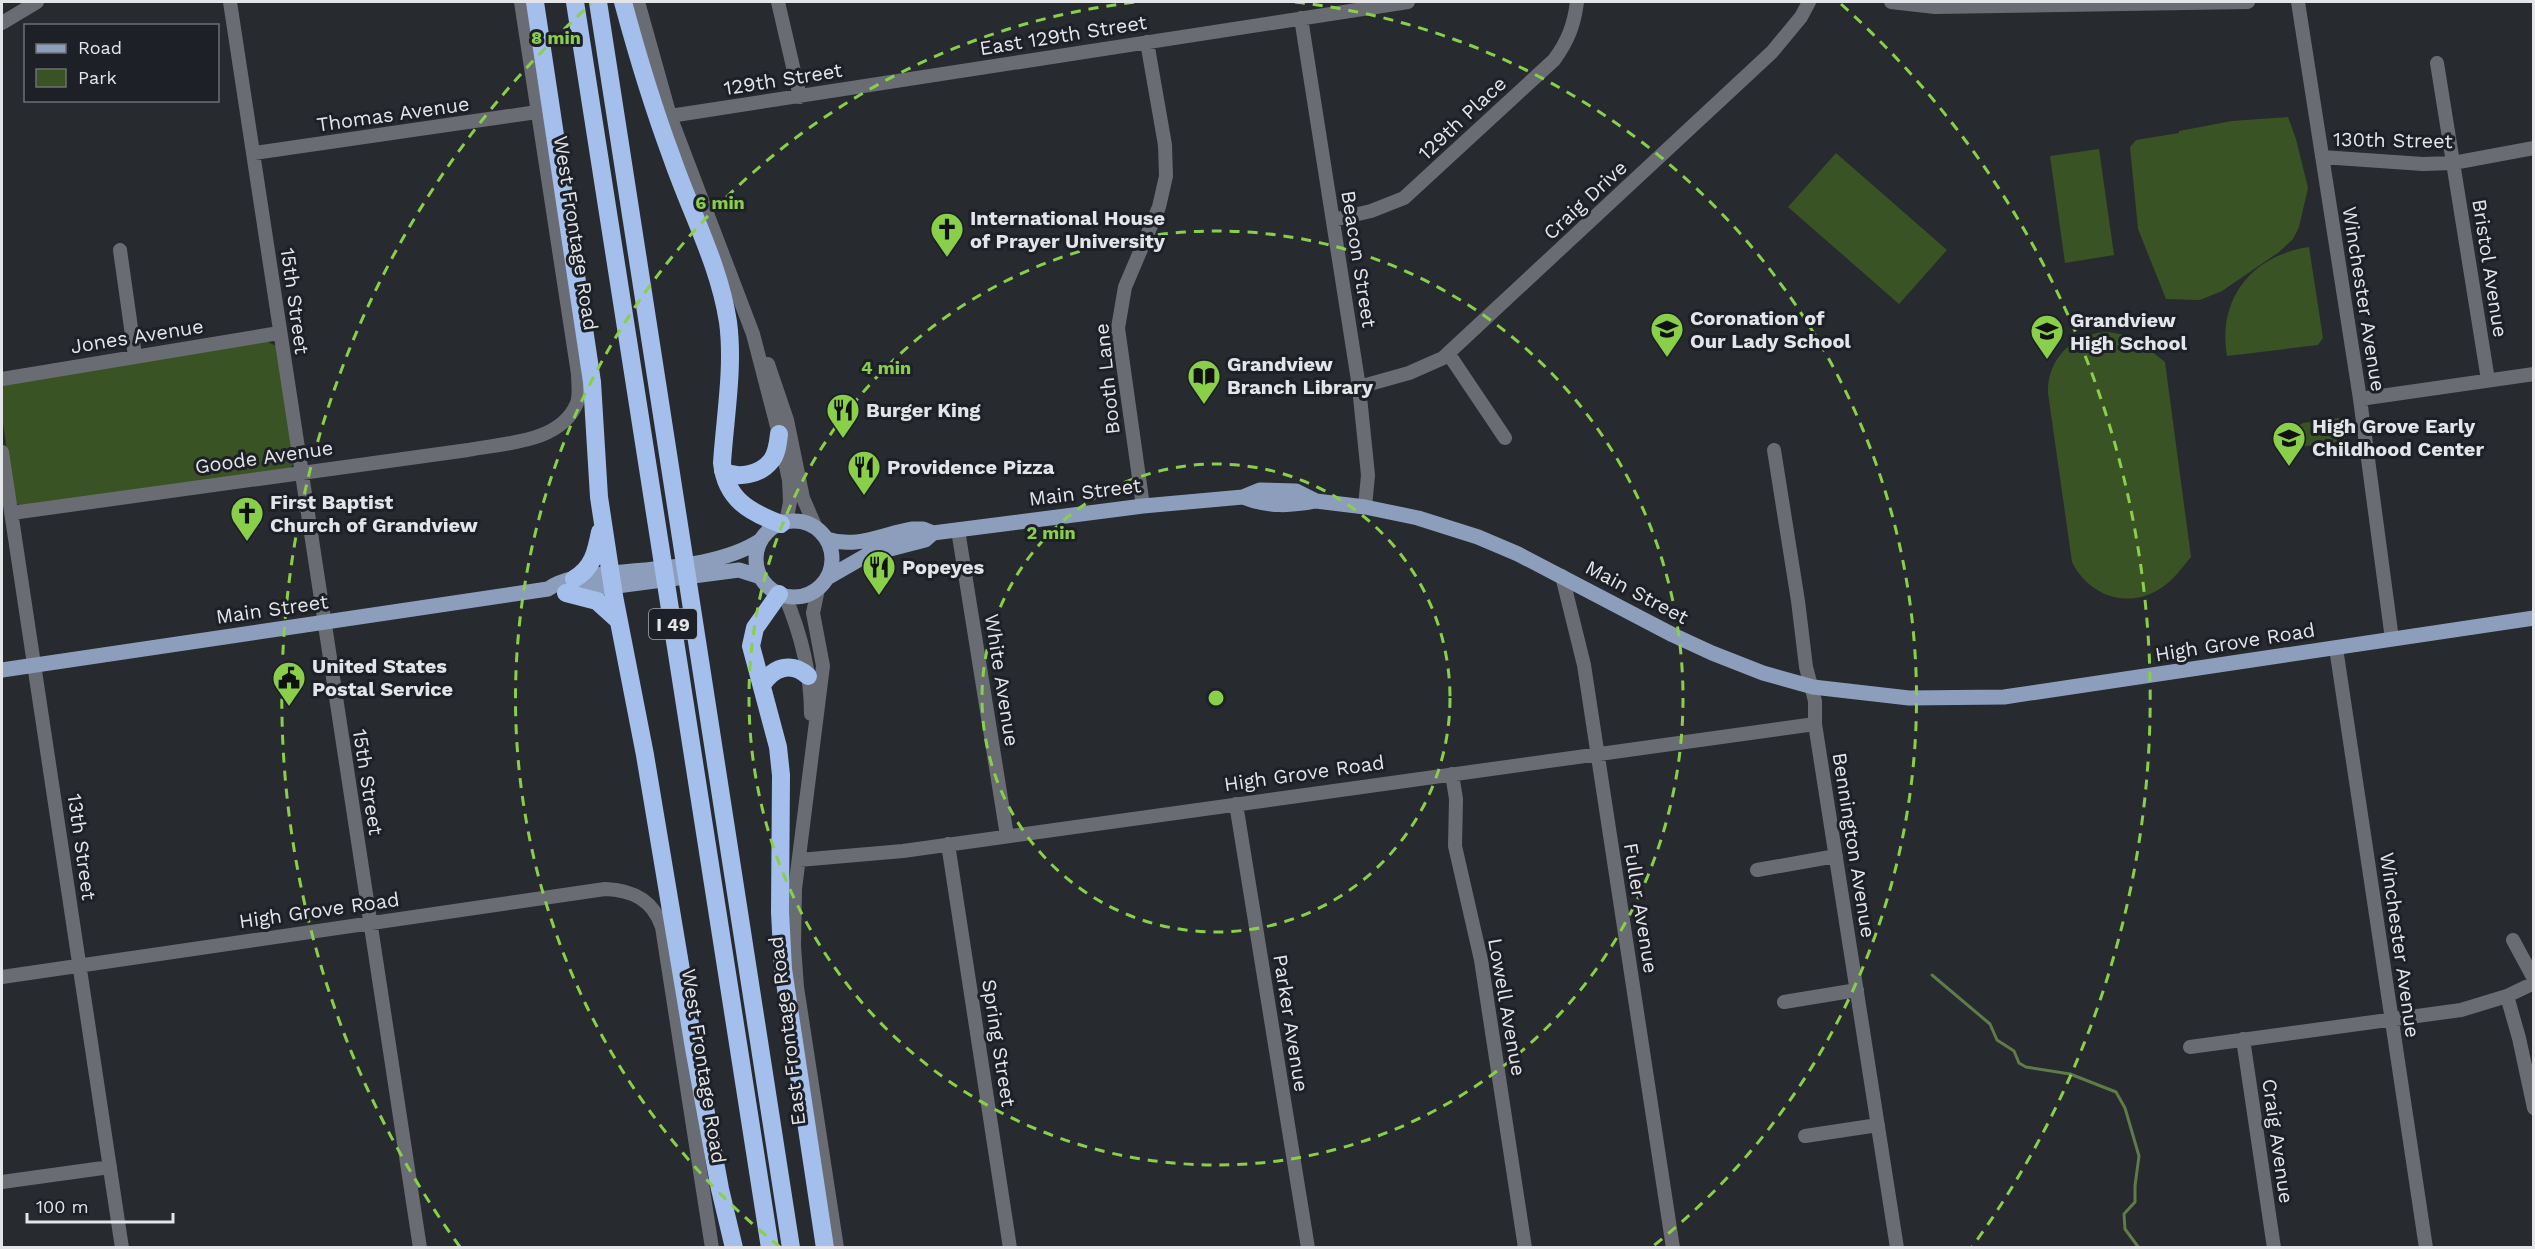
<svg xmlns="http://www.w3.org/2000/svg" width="2535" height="1249" font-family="'Work Sans',sans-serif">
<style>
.green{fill:#3a5325}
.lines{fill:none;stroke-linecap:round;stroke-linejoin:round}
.stream{stroke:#5e7b48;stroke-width:3}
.minor{stroke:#696d73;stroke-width:14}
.major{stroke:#8c9ebc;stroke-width:15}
.highway{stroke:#a4bfec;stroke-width:18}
.ring{fill:none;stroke:#89cf49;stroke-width:3;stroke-dasharray:10 8}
.labels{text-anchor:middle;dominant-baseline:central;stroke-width:6;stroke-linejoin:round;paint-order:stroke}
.shield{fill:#1d2026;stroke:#a8aaae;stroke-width:1.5}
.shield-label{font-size:18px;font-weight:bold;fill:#e3e5e8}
.street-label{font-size:20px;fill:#e3e5e8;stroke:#1d2026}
.poi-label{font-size:20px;font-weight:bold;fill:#e3e5e8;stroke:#1d2026;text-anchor:start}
.centre{fill:#89cf49;stroke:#1d2026;stroke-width:3}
.ring-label{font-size:18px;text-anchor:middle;font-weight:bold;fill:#89cf49;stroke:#1d2026;stroke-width:6;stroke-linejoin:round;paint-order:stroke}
</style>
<rect width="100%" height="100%" fill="#272a2f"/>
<path class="green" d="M2288 117 2296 139 2308 188 2299 227 2293 239 2279 252 2222 291 2200 300 2166 299 2138 229 2130 147 2136 140 2179 133V131L2232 121Z
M2099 149 2114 255 2065 263 2050 156Z
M1836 153 1947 250 1899 304 1788 207Z
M2309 247 2323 338 2318 345 2227 356C2217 298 2253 255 2309 247Z
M2105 332C2131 333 2145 346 2165 362L2191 557C2181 569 2171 583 2158 590 2126 609 2088 595 2072 562L2048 393C2047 359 2072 335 2105 332Z
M266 341 276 346 293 456V464L290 469 20 506 14 501 2 416V384Z
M2340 418 2343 420 2345 441 2299 447 2296 427 2303 423Z"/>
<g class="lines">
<path class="stream" d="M1932 975 1990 1024 1997 1040 2014 1051 2019 1063 2026 1067 2070 1074 2116 1092 2125 1108 2139 1156 2135 1186V1202L2124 1214 2125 1229 2139 1248"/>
<path class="minor" d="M230 2 420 1248
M638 2 670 116 753 334 779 434 789 480 790 502 786 523
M778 2 800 97
M1891 2 1935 7 2248 2
M2298 2 2360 399 2392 639
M1301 18 1359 387 1368 475 1365 507
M2 23 37 2
M2437 63 2488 380
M670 116 1408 2
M254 153 537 112
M2322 157 2423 164 2453 163 2534 148
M1333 220 1371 211 1404 198 1554 60C1568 41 1574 25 1577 2
M120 250 135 356
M1448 353 1505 438
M768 364 787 420 803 498 816 528
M2 379 279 333
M1359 387 1409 373 1443 358 1772 52 1801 17 1809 2
M2360 399 2534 374
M1774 450 1798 601 1806 667 1815 701V724L1897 1248
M2 452 122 1248
M1143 506 1118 328 1125 287 1159 207 1166 176 1165 145 1147 42
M12 513 468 450C504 443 561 443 577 403 580 395 578 383 578 374L521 2
M958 530 1007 836
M1562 576 1584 665 1673 1248
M818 589 813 613 823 666 795 889 794 946 797 987 837 1248
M785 596C801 634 811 673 811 714
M2336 648 2426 1248
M1452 774 1456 799 1455 846 1481 960 1525 1248
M1236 804 1308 1248
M948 844 1010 1248
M799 860 903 851 1815 724
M1757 870 1836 856
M2513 940 2534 979
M2 977 605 889C633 890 653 900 662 927L712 1248
M2507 996 2519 1038 2534 1108
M1784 1002 1857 990
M2243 1039 2274 1248
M2190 1047 2461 1010 2507 996 2534 983
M1805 1136 1878 1125
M2 1182 110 1167"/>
<path class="major" d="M1243 497C1268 507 1290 506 1316 501
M756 559a38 38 0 1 1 76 0a38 38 0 1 1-76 0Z
M827 539C857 549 882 534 913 529H923L933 533 1143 506 1243 497 1260 490 1296 491 1316 501 1365 507 1418 518 1478 537 1518 554 1673 635 1712 653 1763 673 1813 687 1909 698 2004 697 2534 618
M827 578 867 555 925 540 933 533
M571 592 739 570 761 577
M2 670 548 589C563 578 586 576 605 574 653 568 721 567 761 540"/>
<path class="highway" d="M535 2 592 382 599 497 614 596 645 755 694 1048 720 1189 734 1248
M575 2 770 1248
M598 2 791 1248
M623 2C637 54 653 107 672 158 691 213 719 264 728 322 734 367 725 417 722 463 726 499 749 512 781 524
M723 471C737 479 760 475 771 461 777 454 778 443 779 434
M574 579C593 568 596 552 600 532
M566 593 597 601 618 620
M779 594 755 628 751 646 778 747 781 775 780 912 783 969 825 1248
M762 685C773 667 792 661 808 676"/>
</g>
<g class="ring">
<circle cx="1216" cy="698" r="234"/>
<circle cx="1216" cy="698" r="467"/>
<path d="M780 1247A701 701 0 0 1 1137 2M1295 2A701 701 0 0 1 1652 1247"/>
<path d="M460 1247A934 934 0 0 1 591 4M1841 4A934 934 0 0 1 1972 1247"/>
</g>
<defs>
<symbol id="church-pin" viewBox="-11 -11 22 30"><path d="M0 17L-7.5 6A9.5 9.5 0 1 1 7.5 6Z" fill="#89cf49" stroke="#1d2026"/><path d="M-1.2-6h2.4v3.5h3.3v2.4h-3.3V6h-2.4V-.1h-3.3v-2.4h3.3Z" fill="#111"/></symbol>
<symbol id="school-pin" viewBox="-11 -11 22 30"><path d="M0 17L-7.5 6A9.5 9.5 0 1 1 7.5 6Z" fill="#89cf49" stroke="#1d2026"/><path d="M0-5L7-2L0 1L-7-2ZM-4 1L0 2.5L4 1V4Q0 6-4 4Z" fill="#111"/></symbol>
<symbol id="library-pin" viewBox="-11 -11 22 30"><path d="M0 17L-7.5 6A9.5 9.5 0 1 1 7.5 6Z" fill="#89cf49" stroke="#1d2026"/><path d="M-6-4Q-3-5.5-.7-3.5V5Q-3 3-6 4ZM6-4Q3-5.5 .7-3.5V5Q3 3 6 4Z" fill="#111"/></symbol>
<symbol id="restaurant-pin" viewBox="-11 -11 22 30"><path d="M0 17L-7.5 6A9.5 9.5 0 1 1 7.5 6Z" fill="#89cf49" stroke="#1d2026"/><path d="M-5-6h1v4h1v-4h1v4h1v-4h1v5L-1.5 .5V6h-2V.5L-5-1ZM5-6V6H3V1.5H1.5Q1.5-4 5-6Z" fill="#111"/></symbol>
<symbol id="civic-pin" viewBox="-11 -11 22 30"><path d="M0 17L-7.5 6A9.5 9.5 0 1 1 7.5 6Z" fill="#89cf49" stroke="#1d2026"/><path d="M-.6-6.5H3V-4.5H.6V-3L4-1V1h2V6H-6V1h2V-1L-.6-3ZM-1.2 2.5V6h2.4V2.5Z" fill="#111"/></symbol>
</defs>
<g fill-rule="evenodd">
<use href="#church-pin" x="928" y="210" width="38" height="52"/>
<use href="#school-pin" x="1648" y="310" width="38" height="52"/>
<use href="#school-pin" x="2028" y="312" width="38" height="52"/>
<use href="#library-pin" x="1185" y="357" width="38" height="52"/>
<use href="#restaurant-pin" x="824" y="391" width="38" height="52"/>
<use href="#school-pin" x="2270" y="419" width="38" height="52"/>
<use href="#restaurant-pin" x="845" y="448" width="38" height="52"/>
<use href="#church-pin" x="228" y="494" width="38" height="52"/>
<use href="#restaurant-pin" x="860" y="548" width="38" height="52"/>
<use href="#civic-pin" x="270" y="659" width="38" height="52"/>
</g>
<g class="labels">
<rect class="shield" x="649" y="609" width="48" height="30" rx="4.5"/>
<g class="shield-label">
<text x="673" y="624">I 49</text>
</g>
<g class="street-label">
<text transform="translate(1063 35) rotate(-9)">East 129th Street</text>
<text transform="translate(783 79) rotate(-9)">129th Street</text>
<text transform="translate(393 114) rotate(-8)">Thomas Avenue</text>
<text transform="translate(1462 118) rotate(-43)">129th Place</text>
<text transform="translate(2393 140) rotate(1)">130th Street</text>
<text transform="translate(1585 200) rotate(-43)">Craig Drive</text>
<text transform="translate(576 233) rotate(81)">West Frontage Road</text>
<text transform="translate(1359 259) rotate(81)">Beacon Street</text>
<text transform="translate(2490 268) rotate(81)">Bristol Avenue</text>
<text transform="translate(2364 299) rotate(81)">Winchester Avenue</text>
<text transform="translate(295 301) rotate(82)">15th Street</text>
<text transform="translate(137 336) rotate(-9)">Jones Avenue</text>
<text transform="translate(1107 379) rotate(-96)">Booth Lane</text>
<text transform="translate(264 457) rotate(-8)">Goode Avenue</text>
<text transform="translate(1085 492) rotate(-7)">Main Street</text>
<text transform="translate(1637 592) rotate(28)">Main Street</text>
<text transform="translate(272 609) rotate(-8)">Main Street</text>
<text transform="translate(2235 642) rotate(-9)">High Grove Road</text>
<text transform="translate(1002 680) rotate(81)">White Avenue</text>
<text transform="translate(1304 773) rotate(-8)">High Grove Road</text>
<text transform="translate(368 782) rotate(81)">15th Street</text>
<text transform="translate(1854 845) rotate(81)">Bennington Avenue</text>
<text transform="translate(82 847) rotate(82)">13th Street</text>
<text transform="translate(1641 908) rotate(81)">Fuller Avenue</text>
<text transform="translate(319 910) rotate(-8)">High Grove Road</text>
<text transform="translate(2400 945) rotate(82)">Winchester Avenue</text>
<text transform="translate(1507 1007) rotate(80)">Lowell Avenue</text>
<text transform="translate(1291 1023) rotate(81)">Parker Avenue</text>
<text transform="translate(787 1031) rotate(-97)">East Frontage Road</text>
<text transform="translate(999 1043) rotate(81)">Spring Street</text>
<text transform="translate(704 1066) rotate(81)">West Frontage Road</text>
<text transform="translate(2278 1141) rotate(82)">Craig Avenue</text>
</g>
<g class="poi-label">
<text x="970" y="218">International House<tspan x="970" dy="23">of Prayer University</tspan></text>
<text x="1690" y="318">Coronation of<tspan x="1690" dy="23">Our Lady School</tspan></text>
<text x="2070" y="320">Grandview<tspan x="2070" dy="23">High School</tspan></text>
<text x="1227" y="364">Grandview<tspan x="1227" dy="23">Branch Library</tspan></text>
<text x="866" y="410">Burger King</text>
<text x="2312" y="426">High Grove Early<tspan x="2312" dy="23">Childhood Center</tspan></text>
<text x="887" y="467">Providence Pizza</text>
<text x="270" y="502">First Baptist<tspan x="270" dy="23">Church of Grandview</tspan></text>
<text x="902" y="567">Popeyes</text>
<text x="312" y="666">United States<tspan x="312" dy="23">Postal Service</tspan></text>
</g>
</g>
<circle cx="1216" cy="698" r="9" class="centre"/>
<g class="ring-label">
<text x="556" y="44">8 min</text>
<text x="720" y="209">6 min</text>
<text x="886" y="374">4 min</text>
<text x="1051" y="539">2 min</text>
</g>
<rect width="2535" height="1249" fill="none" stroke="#e3e5e8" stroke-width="6"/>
<rect x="24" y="24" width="195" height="78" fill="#1d2026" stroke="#6c6f74" stroke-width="1.5"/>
<rect x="36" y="44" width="30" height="9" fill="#8c9ebc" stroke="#6c6f74" stroke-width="1.5"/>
<text x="78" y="54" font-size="18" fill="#e3e5e8">Road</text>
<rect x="36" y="69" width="30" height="18" fill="#3a5325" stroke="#6c6f74" stroke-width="1.5"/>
<text x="78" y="84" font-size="18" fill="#e3e5e8">Park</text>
<path d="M27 1213v9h146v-9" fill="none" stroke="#e3e5e8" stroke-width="3"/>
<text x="36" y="1213" font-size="18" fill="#e3e5e8" stroke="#1d2026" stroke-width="4.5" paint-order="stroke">100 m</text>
</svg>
